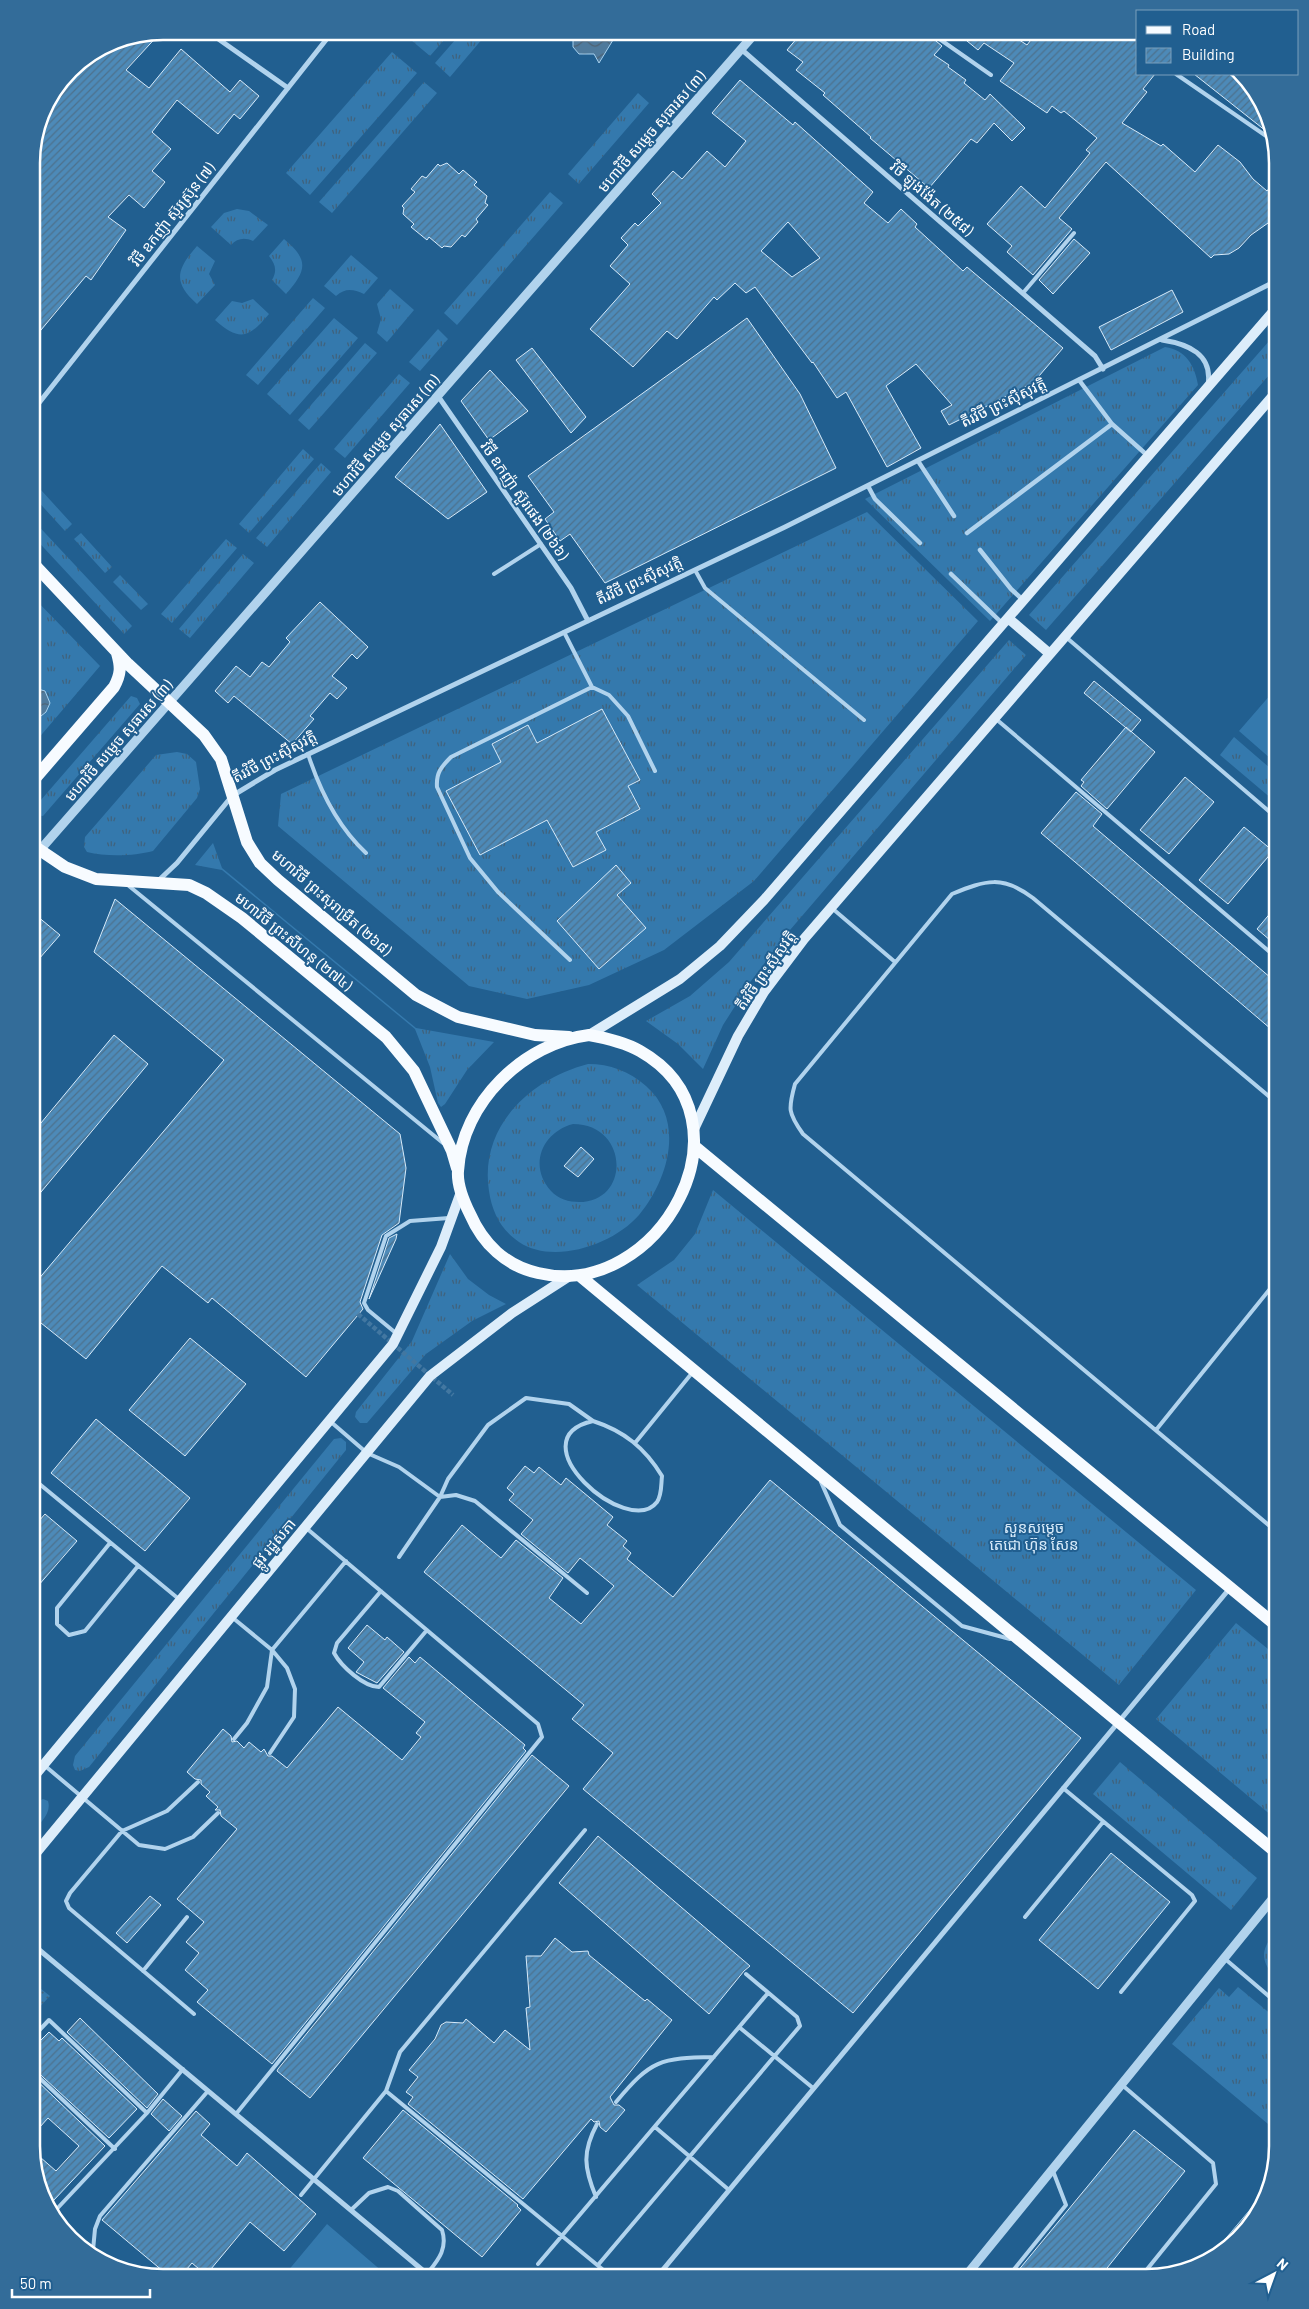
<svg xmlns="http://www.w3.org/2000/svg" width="1309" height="2309" font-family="Barlow,'Noto Sans Khmer',sans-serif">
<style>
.grass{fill:url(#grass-tufts);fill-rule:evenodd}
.garden{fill:url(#garden-dots)}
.pitch{fill:#3479ad}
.water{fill:url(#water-waves);stroke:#a5d0ee}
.building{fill:url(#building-hatch);stroke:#d7eaf9;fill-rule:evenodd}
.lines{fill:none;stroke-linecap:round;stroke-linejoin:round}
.pedestrian-tunnel{stroke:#4277a1;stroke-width:4.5;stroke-dasharray:4.5 2;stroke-linecap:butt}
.service{stroke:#b1d3ed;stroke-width:4}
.pedestrian{stroke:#b1d3ed;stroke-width:4.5}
.minor{stroke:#b1d3ed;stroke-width:5}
.tertiary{stroke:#b1d3ed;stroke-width:9}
.secondary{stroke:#ddedfa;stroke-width:10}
.primary{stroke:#f7fbff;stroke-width:12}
.labels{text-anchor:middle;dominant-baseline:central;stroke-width:4;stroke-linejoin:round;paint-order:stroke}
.street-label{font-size:15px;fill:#fff;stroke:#215f90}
.park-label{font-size:15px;fill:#d7eaf9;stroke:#215f90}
.rim{fill:none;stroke:#fff;stroke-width:2.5}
</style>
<defs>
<pattern id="grass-tufts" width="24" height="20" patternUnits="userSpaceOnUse" patternTransform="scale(1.25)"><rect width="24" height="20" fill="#3479ad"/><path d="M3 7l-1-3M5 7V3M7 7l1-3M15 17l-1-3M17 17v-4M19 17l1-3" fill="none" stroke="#40627c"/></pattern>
<pattern id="garden-dots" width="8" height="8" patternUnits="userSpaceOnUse" patternTransform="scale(1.25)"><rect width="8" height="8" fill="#3479ad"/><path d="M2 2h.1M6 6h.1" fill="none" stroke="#40627c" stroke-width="1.8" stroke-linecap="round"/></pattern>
<pattern id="water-waves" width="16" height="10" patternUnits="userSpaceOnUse" patternTransform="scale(1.25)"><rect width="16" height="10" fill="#4f7a9c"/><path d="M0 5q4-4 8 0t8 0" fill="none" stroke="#4e6374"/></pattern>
<pattern id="building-hatch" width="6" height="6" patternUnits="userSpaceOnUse" patternTransform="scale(1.25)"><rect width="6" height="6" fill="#4d8ab8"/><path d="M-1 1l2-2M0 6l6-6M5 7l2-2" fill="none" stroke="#4d718d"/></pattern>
</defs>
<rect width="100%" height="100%" fill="#215f90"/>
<path class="grass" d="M408 31H452L430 56 405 35Z
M463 31H489L450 77 435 63Z
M392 52 417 73 310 195 286 173Z
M424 82 437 93 332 213 319 202Z
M638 93 649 103 579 184 568 174Z
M550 192 563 203 457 325 444 313Z
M237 209 249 211 268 225 253 241C245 237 237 238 231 245L211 227 224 213Z
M284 239C309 260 307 270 286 294L272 280C277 271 276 265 269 256Z
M197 246 215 261 209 274 215 285 197 304C172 282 177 269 197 246Z
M351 255 378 278 364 294C353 289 345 288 336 296L324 286Z
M390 289 414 310 387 342 377 333 381 319 377 304Z
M313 298 325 308 258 385 246 375Z
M253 299 269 314C249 338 240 342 215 320L232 301 242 303Z
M334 318 358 338 290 415 267 394Z
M438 329 448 339 420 371 409 362Z
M1278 331V365L1046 630 1029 615Z
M365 343 377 353 309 430 298 420Z
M1165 347C1186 350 1195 366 1198 385L990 621 865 499Z
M399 374 410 383 345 458 334 449Z
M303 449 314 459 249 533 239 524Z
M321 463 331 472 267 547 256 538Z
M41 490 72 524 65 531 34 497Z
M867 512 978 621 754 881 664 950 589 985 527 999 469 986 278 826 281 794Z
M31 518 132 626 124 634 31 534Z
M81 533 112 567 105 573 74 539Z
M226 539 237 548 172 623 161 614Z
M243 554 254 563 190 638 179 629Z
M120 575 148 604 141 610 113 582Z
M31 595 100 666 31 747Z
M1009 640 1026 655 790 930 751 981 723 1025 703 1069 678 1044 646 1021 690 996 729 962Z
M131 696 137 698 140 704 43 816 36 815 34 808Z
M1234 737 1278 775V804L1220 755Z
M177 752 187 754 196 762 200 789 197 798 153 851C134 856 107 857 87 852L84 847 85 837 156 755Z
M213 843 222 868 416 1028 494 1042 467 1070 445 1104 441 1107 438 1103 430 1067 415 1029 222 870 195 865Z
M588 1064C610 1064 629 1071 646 1086 686 1121 668 1180 639 1215 613 1245 553 1265 519 1242 501 1230 492 1212 489 1191 479 1127 530 1079 588 1064ZM573 1124C629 1124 631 1202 579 1202 569 1202 558 1199 551 1191 528 1166 542 1132 573 1124Z
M713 1190 1196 1590 1119 1685 637 1285 674 1260 695 1234Z
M450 1254 468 1279 489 1295 506 1304 472 1321 426 1354 367 1423H360L355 1417 356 1412 412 1341Z
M341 1438 346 1442V1450L89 1767 80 1771 75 1770 73 1765 75 1756 334 1439Z
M1236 1623 1278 1657V1821L1156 1719Z
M1120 1762 1257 1878 1231 1910 1093 1794Z
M43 1799 48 1801C52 1814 39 1824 31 1833V1808L35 1803Z
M1275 1932 1278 1934V1981C1261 1962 1259 1952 1275 1932Z
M1238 1987 1278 2020V2125L1274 2129 1172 2044 1219 1988 1229 1997Z"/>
<path class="garden" d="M31 1981 50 1996 31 2016Z"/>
<path class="pitch" d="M1278 686V751L1271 759 1239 731Z
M327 2224 390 2278H282Z"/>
<path class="water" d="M566 31H639L627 38 613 40 599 63 594 54H579L573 47V36L562 34Z
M31 687 45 691 50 703 46 712 41 716 31 717Z
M1264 2193 1256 2219 1206 2262Z"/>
<path class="building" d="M803 31H924L942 46 934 55 949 65 948 67 966 80 964 83 985 100 990 94 1025 128 1012 141 994 123 977 143 971 139 929 188 870 138 871 137 823 95 825 93 796 70 803 62 787 50Z
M935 31H954L947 40Z
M161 32 126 70 149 88 181 49 230 92 240 80 259 96 240 119 234 114 218 134 177 100 152 132 171 149 152 171 165 182 144 208 129 195 108 217 126 230 91 280 86 276 31 342 32 155 43 111 86 59 91 61 113 41Z
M956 32H1007L1027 45 1037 32H1098L1108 40 1115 32H1130L1138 38V74H1155L1143 89 1147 92 1122 123 1161 146 1163 144 1195 172 1218 145 1240 162 1253 179 1267 191 1278 177V216L1251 235 1239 248 1229 254 1214 255 1211 258 1106 162 1059 218 1072 229 1033 275 1007 252 1012 246 987 224 1021 186 1045 208 1090 153 1086 150 1097 138 1064 111 1061 113 1052 106 1047 113 1000 81 1014 63 984 43 978 50Z
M1194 74H1237L1264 105 1271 135Z
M740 80 793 125 795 122 873 192 864 203 888 223 901 209 917 224 915 227 963 271 967 267 1063 348 1033 383 949 425 941 411 952 405 916 364 886 386 921 448 887 467 846 392 837 398 813 362 812 363 755 287 746 293 735 283 717 300 714 297 677 339 667 331 633 367 590 329 630 284 610 266 628 245 621 238 635 223 638 226 661 203 652 194 673 171 682 179 707 151 725 167 746 141 712 113ZM788 222 820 258 792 277 761 251Z
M447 163 459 174 463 170 477 182 474 185 487 196 485 203 488 205 476 219 478 222 465 237 462 235 451 247 444 246 442 248 429 237 427 240 411 227 414 224 403 214 404 208 402 206 415 192 411 189 422 176 426 178 438 164 440 166Z
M1074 239 1090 253 1053 294 1039 280Z
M1172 290 1183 312 1111 350 1099 327Z
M747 318 800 394 836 468 605 583 570 534 560 541 545 519 554 512 528 476Z
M532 348 586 417 571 433 516 360Z
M490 370 528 411 489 440 461 401Z
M440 424 487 492 448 519 395 477Z
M320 602 368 647 357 659 352 654 332 676 347 688 337 699 330 693 310 716 314 719 292 744 234 696 228 703 215 691 236 666 250 677 262 662 269 667 290 642 286 638Z
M1094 681 1141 720 1131 732 1084 693Z
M602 709 640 780 628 786 640 809 596 832 606 850 573 867 547 820 480 855 446 791 501 762 492 744 528 725 537 743Z
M1126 727 1155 752 1107 809 1081 786 1084 782 1081 780Z
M1185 777 1214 802 1169 854 1140 830Z
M1076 792 1102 814 1093 826 1278 984V1035L1041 833Z
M1244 827 1273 851 1228 904 1199 880Z
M616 865 631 883 617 895 646 928 599 969 557 921Z
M115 899 400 1134 406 1168 399 1223 382 1235 360 1302 363 1309 306 1377 212 1298 208 1303 162 1266 86 1359 31 1315V1288L224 1060 94 952Z
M1278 904V947L1257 929Z
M31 911 60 935 31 968Z
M114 1035 148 1064 31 1204V1135Z
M581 1147 594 1159 578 1177 564 1166Z
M397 1234 396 1239 369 1299 389 1238Z
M190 1338 246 1384 185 1456 129 1410Z
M96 1419 190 1498 145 1551 51 1473Z
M525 1466 534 1473 539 1467 561 1485 566 1478 613 1517 607 1525 627 1541 623 1546 631 1553 627 1559 673 1597 770 1480 1081 1738 853 2013 583 1789 613 1753 572 1719 584 1705 424 1572 462 1525 501 1558 516 1540 563 1578 549 1598 581 1624 614 1586 580 1558 568 1573 521 1534 533 1520 509 1500 514 1494 507 1488Z
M45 1514 77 1541 31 1594V1530Z
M367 1625 385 1640 387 1637 404 1652 377 1683 356 1672 364 1662 348 1648Z
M409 1657 415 1663 420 1657 525 1745 523 1748 526 1751 272 2064 197 2002 208 1990 185 1970 199 1953 186 1942 204 1922 177 1899 237 1829 221 1816 220 1810H215L218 1807 206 1796 210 1792 201 1784V1780L195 1779 187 1772 223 1729 231 1736 232 1742 237 1741 244 1748 249 1742 261 1752 264 1749 268 1756H272L287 1768 338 1707 402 1760 421 1737 416 1733 425 1722 383 1688Z
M532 1755 569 1786 310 2098 277 2071 278 2069Z
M598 1836 750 1966 744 1971 709 2014 559 1883Z
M1111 1853 1170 1902 1098 1989 1039 1940Z
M150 1896 161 1905 127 1943 116 1933Z
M555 1938 572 1952 588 1951 589 1955 645 2001 647 1999 672 2020 610 2097 614 2105H619L625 2110 606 2132 600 2127 599 2121 594 2122 591 2119 523 2199 408 2104 413 2097 406 2092 418 2077 409 2070 435 2039 441 2025 446 2022 463 2023 466 2019 494 2043 505 2030 530 2050 526 2008 530 2007 526 1956H541Z
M80 2018 158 2094 147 2108 67 2032Z
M49 2032 59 2041 62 2038 137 2109 109 2138 31 2066V2050Z
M31 2075 105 2146 53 2201 42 2191 32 2150 56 2171 79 2146 48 2118 31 2137Z
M163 2099 182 2116 169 2131 151 2114Z
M403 2110 518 2205 517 2206 521 2210 482 2257 363 2158Z
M196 2111 210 2124 201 2135 237 2166 247 2153 316 2214 284 2251 250 2222 206 2275 192 2263 180 2277H170L102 2220Z
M1134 2130 1185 2171 1099 2278H1012Z"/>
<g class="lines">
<path class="pedestrian-tunnel" d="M358 1314 453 1395"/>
<path class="service" d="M928 31 991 75
M1176 74 1272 140
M1023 293 1074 233
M695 570 705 588 864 720
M494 574 541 544
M564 632 592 687
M1067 638 1278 819
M996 719 1278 959
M308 754C320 791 337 826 366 853
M129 886 443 1143
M833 909 895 962
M570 960 498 892 470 858 437 787C436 773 441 767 451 757L592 687 609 695 628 716 655 771
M397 1334 368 1310 364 1303 386 1236 410 1221 449 1218
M593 1421C624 1431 645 1448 662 1476 661 1484 662 1495 657 1502 628 1540 514 1439 593 1421Z
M331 1422 367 1453 399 1467 440 1497 456 1495 475 1501 587 1593
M1156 1430 1278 1279
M635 1443 692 1373
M31 1477 180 1600
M821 1482 840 1525 962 1626 1010 1639
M1278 1533 803 1134C788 1113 788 1109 795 1084L952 894C986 880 1003 875 1033 898L1278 1104
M110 1543 57 1608V1624L69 1635 85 1631 138 1566
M399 1557 440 1497 448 1479 488 1425 526 1398 569 1404 593 1421
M381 1591 337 1643 334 1653C341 1666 364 1687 379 1687L427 1630
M233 1618 272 1650 287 1668 295 1689 294 1717 270 1753
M234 1739 247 1723 267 1687 272 1650 346 1561
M44 1765 139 1845 165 1849 193 1837 218 1813
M1063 1788 1192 1895 1195 1901 1121 1992
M1025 1917 1103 1822
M1224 1958 1278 2004
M143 1971 187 1917
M194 2014 69 1908 66 1901 70 1893 122 1831 167 1811 198 1782
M739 2027 813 2088
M31 2039 49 2020 147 2113 53 2213
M31 2070 115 2149
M1121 2084 1213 2163 1216 2184 1140 2278
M386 2091 613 2278
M616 2102C651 2060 660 2058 714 2057
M147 2113 183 2069
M236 2114 542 1737 538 1724 305 1527
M655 2127 729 2190
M301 2195 386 2091 400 2052 585 1830
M596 2197C584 2168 582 2152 597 2124
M351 2210 369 2193 388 2187 398 2191 442 2230C448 2249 438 2260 427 2274
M106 2261 93 2250 95 2229 100 2216 208 2091
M538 2264 768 1993
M598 2265 800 2026 797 2017 746 1974
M969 2275 978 2278
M1007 2278 1066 2205 1053 2171"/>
<path class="pedestrian" d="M1079 380 1112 424 1148 456
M918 461 954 516
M868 486 875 499 920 543
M967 533 1112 424
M980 550 1011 589 1023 600
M951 574 1002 623"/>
<path class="minor" d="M207 31 288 88
M741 49 1095 356 1103 369
M1162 340C1188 344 1213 354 1208 385
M438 396 571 588 588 621
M31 413 333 31
M31 862 38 853
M158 881 177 863 232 796 275 770 785 527 1278 280
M31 1943 432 2278
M656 2278 1230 1588"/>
<path class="tertiary" d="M31 854 40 850 757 31
M964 2278 1278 1892"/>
<path class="secondary" d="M1008 618 1050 654
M589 1035 680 979 720 946 764 900 1278 306
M694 1129 738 1036 764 992 804 939 1278 390
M31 1780 393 1344 441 1247 461 1192
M31 1859 430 1376 512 1313 568 1277"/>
<path class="primary" d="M31 561 128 664 204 735 221 759 247 842 260 863 278 880 416 995 458 1017 535 1035 569 1037
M31 783 114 687C121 674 121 667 117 653
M31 844 65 867 96 879 189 885 206 893 242 918 386 1037 414 1071 452 1151 457 1168
M589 1035C606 1038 624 1042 640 1051 760 1119 659 1302 538 1273 506 1266 483 1244 470 1214 464 1202 457 1184 458 1171 462 1102 524 1043 589 1035Z
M694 1146 1278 1627
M580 1276 1278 1854"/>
</g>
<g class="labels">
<g class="street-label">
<text transform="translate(651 131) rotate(-49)">មហាវិថី សម្តេច សុធារស (៣)</text>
<text transform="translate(932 198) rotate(41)">វិថី ឡុងង៉ែត (២៥៨)</text>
<text transform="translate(172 214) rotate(-52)">វិថី ឧកញ៉ា ស៊ួរស៊្រុន (៧)</text>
<text transform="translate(1003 402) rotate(-26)">តីរវិថី ព្រះស៊ីសុវត្តិ</text>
<text transform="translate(385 435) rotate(-49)">មហាវិថី សម្តេច សុធារស (៣)</text>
<text transform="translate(525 500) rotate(55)">វិថី ឧកញ៉ា ស៊ួរផេង (២៦៦)</text>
<text transform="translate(639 580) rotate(-25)">តីរវិថី ព្រះស៊ីសុវត្តិ</text>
<text transform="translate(118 740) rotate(-49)">មហាវិថី សម្តេច សុធារស (៣)</text>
<text transform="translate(274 756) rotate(-28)">តីរវិថី ព្រះស៊ីសុវត្តិ</text>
<text transform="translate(332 902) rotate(41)">មហាវិថី ព្រះសុរាម្រឹត (២៦៨)</text>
<text transform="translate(294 941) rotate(39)">មហាវិថី ព្រះសីហនុ (២៧៤)</text>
<text transform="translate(765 970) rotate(-55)">តីរវិថី ព្រះស៊ីសុវត្តិ</text>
<text transform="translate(273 1543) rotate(-50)">ផ្លូវ រដ្ឋសភា</text>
</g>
<g class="park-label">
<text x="1034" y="1527">សួនសម្តេច<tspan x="1034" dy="17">តេជោ ហ៊ុន សែន</tspan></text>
</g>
</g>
<path d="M0 0H1309V2309H0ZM163 40H1146A123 123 0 0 1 1269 163V2146A123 123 0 0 1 1146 2269H163A123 123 0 0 1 40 2146V163A123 123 0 0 1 163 40Z" fill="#336c99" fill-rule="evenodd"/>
<path class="rim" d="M163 40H1146A123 123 0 0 1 1269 163V2146A123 123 0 0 1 1146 2269H163A123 123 0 0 1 40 2146V163A123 123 0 0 1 163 40Z"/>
<rect x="1136" y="10" width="162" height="65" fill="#215f90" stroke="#7a9fbc"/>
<rect x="1146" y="26" width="25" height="8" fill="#f7fbff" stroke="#7a9fbc"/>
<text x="1182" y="35" font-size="15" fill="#ffffff">Road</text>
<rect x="1146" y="48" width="25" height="15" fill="url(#building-hatch)" stroke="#7a9fbc"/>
<text x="1182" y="60" font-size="15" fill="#ffffff">Building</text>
<g transform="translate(1274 2274) rotate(41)" stroke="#215f90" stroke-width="4" paint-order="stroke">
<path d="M0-4L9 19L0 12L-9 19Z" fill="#ffffff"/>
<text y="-8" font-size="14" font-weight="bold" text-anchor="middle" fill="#ffffff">N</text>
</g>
<path d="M12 2289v8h138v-8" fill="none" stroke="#ffffff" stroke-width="2.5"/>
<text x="20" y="2289" font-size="15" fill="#ffffff" stroke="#215f90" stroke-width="4" paint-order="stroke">50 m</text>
</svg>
